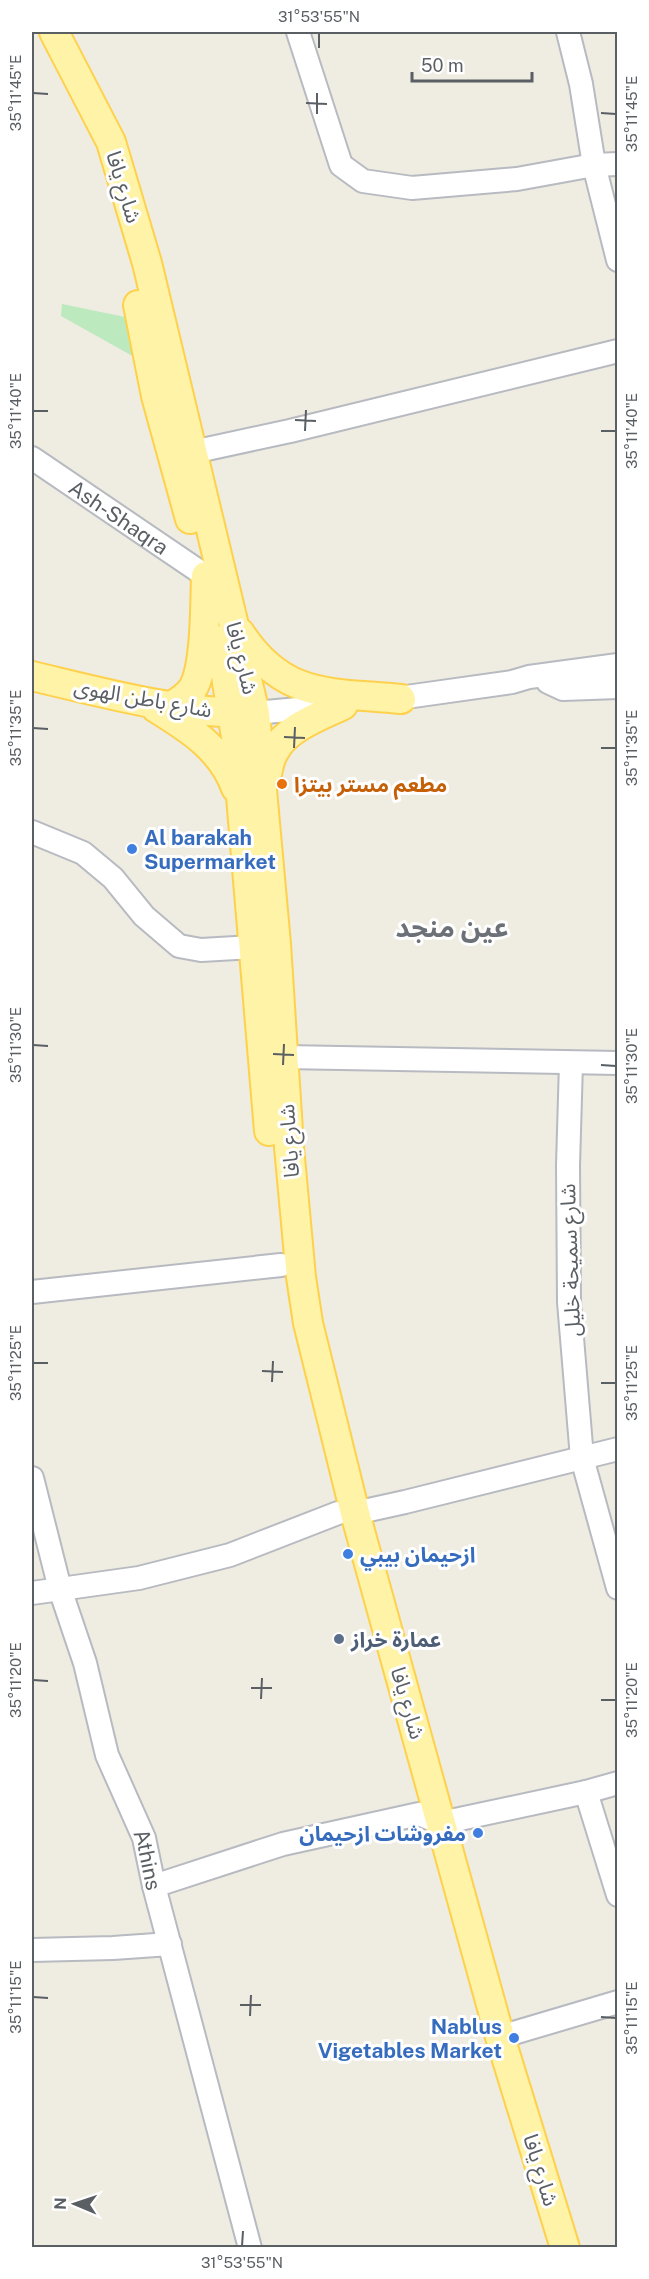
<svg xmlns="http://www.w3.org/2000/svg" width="649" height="2279" font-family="'Public Sans','Noto Sans Arabic',sans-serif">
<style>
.green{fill:#bce9bd}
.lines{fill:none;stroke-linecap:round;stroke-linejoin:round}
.minor-casing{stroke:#b7bac0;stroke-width:26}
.major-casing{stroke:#fed14c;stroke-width:32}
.minor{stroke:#fff;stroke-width:22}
.major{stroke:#fff3a7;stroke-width:28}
.ticks{fill:none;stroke:#5a5f64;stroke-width:2}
.food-dot{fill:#e8710a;stroke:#fff;stroke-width:2}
.shop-dot{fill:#3f7fe0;stroke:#fff;stroke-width:2}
.service-dot{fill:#5c6f8a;stroke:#fff;stroke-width:2}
.labels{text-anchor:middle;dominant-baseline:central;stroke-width:6;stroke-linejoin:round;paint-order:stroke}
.street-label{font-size:21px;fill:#5a5f64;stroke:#fff}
.food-label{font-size:21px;font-weight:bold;fill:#c56008;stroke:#fff;text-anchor:start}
.shop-label{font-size:21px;font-weight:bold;fill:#366cbe;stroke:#fff;text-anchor:start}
.service-label{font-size:21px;font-weight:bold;fill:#4e5e75;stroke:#fff;text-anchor:start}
.district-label{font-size:27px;font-weight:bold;fill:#6b7177;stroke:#fff}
.neatline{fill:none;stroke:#5a5f64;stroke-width:2}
.ticks-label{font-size:15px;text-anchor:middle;fill:#5a5f64}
</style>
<rect width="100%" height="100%" fill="#efece2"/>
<path class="green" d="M62 304 130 318 136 358 61 316Z"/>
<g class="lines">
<defs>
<g id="minor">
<path d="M298 32 341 165 363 181 412 188 517 179 594 165 618 164"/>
<path d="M568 32 581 84 594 165 618 260"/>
<path d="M193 452 290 431 618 351"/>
<path id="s1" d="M32 458 206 576"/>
<path d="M548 682 563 689 618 687"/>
<path d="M385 700 512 682 529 677 618 665"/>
<path d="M255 713 331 706"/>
<path d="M32 832 83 853 113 878 144 916 179 946 201 950 253 947"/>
<path d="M284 1057 618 1063"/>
<path d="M571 1063 568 1165 569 1302 582 1458 618 1588"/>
<path d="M32 1292 281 1265"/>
<path id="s2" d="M32 1478 60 1589 85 1663 107 1755 144 1838 154 1886 250 2248"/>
<path d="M355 1513 405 1502 618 1449"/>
<path d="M32 1593 139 1578 230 1555 338 1513"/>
<path d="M586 1792 618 1783"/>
<path d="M154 1886 283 1844 419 1814 441 1823 586 1792 618 1895"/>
<path d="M32 1950 113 1948 170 1944"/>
<path d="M500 2037 618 2002"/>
</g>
<path id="major" d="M54 32 111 142 147 263 255 713 276 944 289 1147 301 1277 308 1323 355 1513 500 2037 565 2248
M138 305 156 396 190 519
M240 633C284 700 331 692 401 699
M220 640 236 737 269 1131
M32 676C104 693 176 713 251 713
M172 706C180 701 188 696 193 688 206 666 205 603 206 576
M156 708C190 729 222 749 236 788
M266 779C268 770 269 760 274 752 286 728 320 716 343 705"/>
</defs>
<use href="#minor" class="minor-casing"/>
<use href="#major" class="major-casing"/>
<use href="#minor" class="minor"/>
<use href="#major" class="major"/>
</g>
<path class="ticks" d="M319 48V33M33 93 48 94M306 103 327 104M601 113 616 114M317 114V93M33 411H48M295 420 316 421M305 431 306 410M601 431H616M33 728 48 729M284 737 305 738M294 748 295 727M601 748H616M33 1045 48 1046M273 1054 294 1055M283 1065 284 1044M601 1065 616 1066M33 1363H48M262 1371 283 1372M272 1382 273 1361M601 1383H616M33 1680 48 1681M251 1688H272M261 1699 262 1678M601 1700H616M33 1997 48 1998M240 2005H261M250 2016 251 1995M601 2017 616 2018M242 2246 243 2231"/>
<circle class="food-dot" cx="282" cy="784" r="6"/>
<g class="shop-dot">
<circle cx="132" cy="849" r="6"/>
<circle cx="348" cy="1554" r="6"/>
<circle cx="478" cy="1833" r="6"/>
<circle cx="514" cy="2038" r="6"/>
</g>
<circle class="service-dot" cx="339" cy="1639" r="6"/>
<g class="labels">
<g class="street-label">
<text transform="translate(124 187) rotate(73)">شارع يافا</text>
<text stroke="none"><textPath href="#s1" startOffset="105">Ash-Shaqra</textPath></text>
<text transform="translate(242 658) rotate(76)">شارع يافا</text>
<text transform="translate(143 698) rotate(10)">شارع باطن الهوى</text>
<text transform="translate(289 1141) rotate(-94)">شارع يافا</text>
<text transform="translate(570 1260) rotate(-92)">شارع سميحة خليل</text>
<text transform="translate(408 1703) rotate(74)">شارع يافا</text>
<text stroke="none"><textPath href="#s2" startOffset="400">Athins</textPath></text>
<text transform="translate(541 2170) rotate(73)">شارع يافا</text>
</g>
<g class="food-label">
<text x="294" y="784">مطعم مستر بيتزا</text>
</g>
<g class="shop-label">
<text x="144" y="837">Al barakah<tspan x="144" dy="24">Supermarket</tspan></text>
<text x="360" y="1554">ازحيمان بيبي</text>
<text x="466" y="1833" text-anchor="end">مفروشات ازحيمان</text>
<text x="502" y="2026" text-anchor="end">Nablus<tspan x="502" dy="24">Vigetables Market</tspan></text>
</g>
<g class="service-label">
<text x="351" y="1639">عمارة خراز</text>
</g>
<g class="district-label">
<text x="452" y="927">عين منجد</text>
</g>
</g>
<rect width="649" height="2279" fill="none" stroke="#ffffff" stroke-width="66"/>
<g transform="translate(75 2204) rotate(272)" stroke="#ffffff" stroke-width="4.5" paint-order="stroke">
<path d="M0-4.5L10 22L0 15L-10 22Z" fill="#5a5f64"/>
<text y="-9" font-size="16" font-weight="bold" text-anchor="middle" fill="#5a5f64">N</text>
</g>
<path d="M412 72v9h120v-9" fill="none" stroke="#5a5f64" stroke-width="3"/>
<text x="421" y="72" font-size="18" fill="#5a5f64" stroke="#ffffff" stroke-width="4.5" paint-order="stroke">50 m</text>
<rect x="33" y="33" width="583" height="2213" class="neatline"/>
<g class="ticks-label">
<text x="319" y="22">31°53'55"N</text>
<text transform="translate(16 93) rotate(-90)" y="5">35°11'45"E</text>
<text transform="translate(632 114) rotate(-90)" y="5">35°11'45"E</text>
<text transform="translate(16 411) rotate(-90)" y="5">35°11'40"E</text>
<text transform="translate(632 431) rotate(-90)" y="5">35°11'40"E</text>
<text transform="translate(16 728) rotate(-90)" y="5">35°11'35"E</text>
<text transform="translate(632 748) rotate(-90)" y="5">35°11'35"E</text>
<text transform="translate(16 1045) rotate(-90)" y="5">35°11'30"E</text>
<text transform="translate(632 1066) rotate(-90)" y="5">35°11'30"E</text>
<text transform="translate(16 1363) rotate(-90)" y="5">35°11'25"E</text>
<text transform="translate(632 1383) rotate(-90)" y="5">35°11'25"E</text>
<text transform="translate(16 1680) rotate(-90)" y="5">35°11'20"E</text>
<text transform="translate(632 1700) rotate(-90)" y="5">35°11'20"E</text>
<text transform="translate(16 1997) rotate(-90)" y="5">35°11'15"E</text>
<text transform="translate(632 2018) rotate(-90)" y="5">35°11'15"E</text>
<text x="242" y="2268">31°53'55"N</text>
</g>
</svg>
